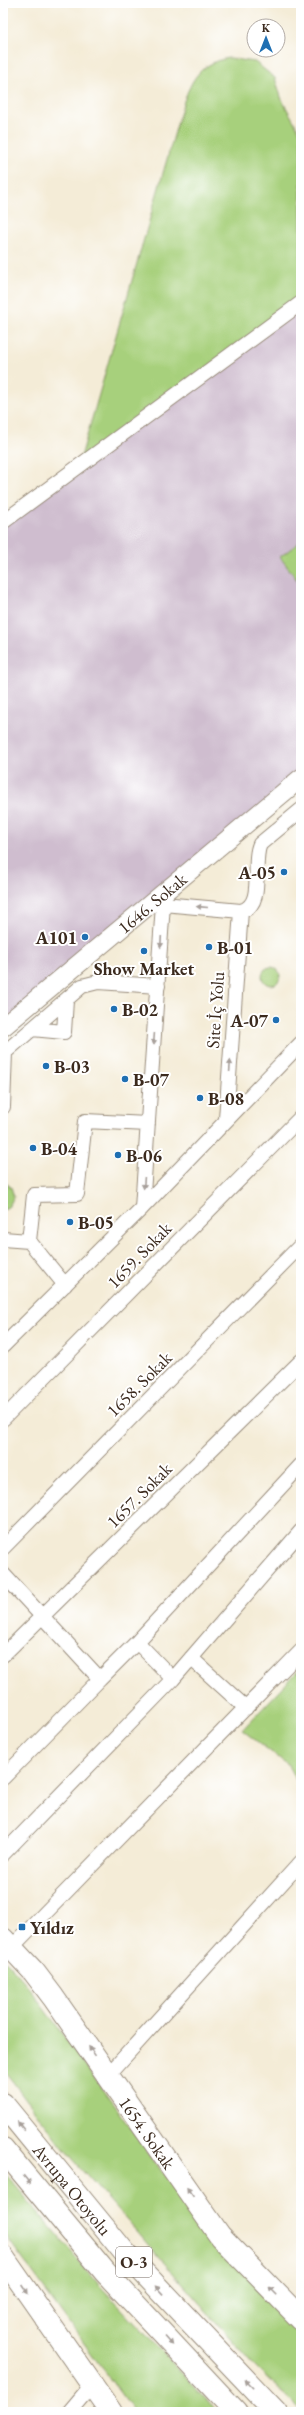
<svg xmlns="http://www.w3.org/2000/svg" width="304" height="2415" font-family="'EB Garamond',serif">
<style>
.industrial{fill:#cfbdcf}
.green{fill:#a7d07b;stroke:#717d4c}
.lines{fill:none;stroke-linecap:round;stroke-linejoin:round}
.minor-casing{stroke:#988b7a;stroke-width:16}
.tertiary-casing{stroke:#988b7a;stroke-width:20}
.primary-casing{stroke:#988b7a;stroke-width:24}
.motorway-casing{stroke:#988b7a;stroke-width:24}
.minor{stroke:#fff;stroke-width:14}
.tertiary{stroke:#fff;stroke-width:18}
.primary{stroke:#fff;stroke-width:22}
.motorway{stroke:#fff;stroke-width:22}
.oneway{fill:#a79f9a}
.poi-dot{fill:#1f6fb2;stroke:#fff;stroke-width:1.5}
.labels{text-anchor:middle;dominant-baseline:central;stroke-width:4;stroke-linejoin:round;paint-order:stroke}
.shield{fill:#fff;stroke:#766a62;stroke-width:1}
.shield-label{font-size:17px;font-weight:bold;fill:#3b2a1e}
.poi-label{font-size:18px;font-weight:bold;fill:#3b2a1e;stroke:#fff;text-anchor:start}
.street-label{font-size:18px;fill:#3b2a1e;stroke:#fff}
</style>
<rect width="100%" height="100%" fill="#fff"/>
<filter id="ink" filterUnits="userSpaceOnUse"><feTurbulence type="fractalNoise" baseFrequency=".025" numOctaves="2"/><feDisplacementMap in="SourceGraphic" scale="8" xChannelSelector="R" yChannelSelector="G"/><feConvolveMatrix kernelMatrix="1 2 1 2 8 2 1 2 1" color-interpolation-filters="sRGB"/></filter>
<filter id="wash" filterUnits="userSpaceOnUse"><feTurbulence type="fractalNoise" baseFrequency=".012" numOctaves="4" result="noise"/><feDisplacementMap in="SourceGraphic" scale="16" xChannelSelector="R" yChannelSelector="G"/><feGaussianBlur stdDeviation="0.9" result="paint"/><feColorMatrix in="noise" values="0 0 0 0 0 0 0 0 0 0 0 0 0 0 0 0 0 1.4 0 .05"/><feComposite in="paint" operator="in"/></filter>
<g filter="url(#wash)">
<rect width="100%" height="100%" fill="#f4ecd7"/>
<path class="industrial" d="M301 298V778L3 1025V516Z"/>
<path class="green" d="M228 58 255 62 275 78 282 100 301 134V302L78 467 183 104C192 78 200 64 228 58Z
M301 541V585L280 557Z
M262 976a9 9 0 1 1 18 0a9 9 0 1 1-18 0Z
M3 1181 11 1187 14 1197 9 1206 3 1210Z
M301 1668V1789L287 1764 242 1730Z
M3 1958 23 1980 212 2241 301 2328V2411L252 2363 65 2150 3 2069Z
M3 2171 101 2287 218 2412H134L3 2232Z"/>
</g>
<g filter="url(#ink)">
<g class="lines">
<defs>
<path id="minor" d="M3 522 301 303
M163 904 241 911C266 905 251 863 260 844L301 810
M32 1029 64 1032 66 1000
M3 1054 82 986 98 982 158 986
M3 1107 5 1052
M226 1119 241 911
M142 1208 163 904
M3 1239 29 1241 34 1195 77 1194 85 1121 148 1124
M29 1241 65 1285
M3 1346 142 1208 301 1043
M3 1419 301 1117
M3 1548 301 1245
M3 1574 100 1679 137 1642 173 1679 301 1531
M137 1642 301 1465
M3 1655 301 1361
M191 1658 246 1708
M3 1778 100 1679
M3 1854 173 1679
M12 1947 301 1651
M109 2074 301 1862
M69 2412 91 2386"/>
<g id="tertiary">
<path id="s1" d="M3 1027 301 778"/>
</g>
<g id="primary">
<path id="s2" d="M3 1939 34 1972 53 1997 220 2236 301 2319"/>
<path d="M3 2257 111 2412"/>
</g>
<g id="motorway">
<path id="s3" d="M3 2104 125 2253 276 2412"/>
<path d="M3 2149 105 2272 236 2412"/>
</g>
</defs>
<use href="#minor" class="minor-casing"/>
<use href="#tertiary" class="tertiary-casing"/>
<use href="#primary" class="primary-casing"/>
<use href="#motorway" class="motorway-casing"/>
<use href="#minor" class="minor"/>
<use href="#tertiary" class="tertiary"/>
<use href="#primary" class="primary"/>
<use href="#motorway" class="motorway"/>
</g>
<defs><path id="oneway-solid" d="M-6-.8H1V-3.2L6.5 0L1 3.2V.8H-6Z"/></defs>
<g class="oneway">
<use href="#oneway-solid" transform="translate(202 907) rotate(-175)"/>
<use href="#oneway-solid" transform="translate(161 942) rotate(93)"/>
<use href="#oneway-solid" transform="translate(154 1039) rotate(94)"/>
<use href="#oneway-solid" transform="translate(230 1066) rotate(-86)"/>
<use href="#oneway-solid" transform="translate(144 1183) rotate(94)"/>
<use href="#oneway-solid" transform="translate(92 2051) rotate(-126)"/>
<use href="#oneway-solid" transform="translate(21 2126) rotate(-129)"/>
<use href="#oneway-solid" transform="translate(27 2180) rotate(51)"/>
<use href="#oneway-solid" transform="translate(190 2192) rotate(-125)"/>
<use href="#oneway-solid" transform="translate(25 2289) rotate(56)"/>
<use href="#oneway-solid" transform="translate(159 2290) rotate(-133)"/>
<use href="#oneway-solid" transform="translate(273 2291) rotate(-135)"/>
<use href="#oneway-solid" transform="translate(169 2341) rotate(48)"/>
<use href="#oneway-solid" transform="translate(249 2384) rotate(-134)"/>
</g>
</g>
<g class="poi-dot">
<circle cx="284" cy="872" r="4"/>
<circle cx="85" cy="937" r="4"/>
<circle cx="209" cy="947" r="4"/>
<circle cx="144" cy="951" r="4"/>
<circle cx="114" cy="1009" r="4"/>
<circle cx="276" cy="1020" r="4"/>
<circle cx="46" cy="1066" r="4"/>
<circle cx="125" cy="1079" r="4"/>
<circle cx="200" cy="1098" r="4"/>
<circle cx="33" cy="1148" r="4"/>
<circle cx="118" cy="1155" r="4"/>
<circle cx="70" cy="1222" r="4"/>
<rect x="18" y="1923" width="8" height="8" rx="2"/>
</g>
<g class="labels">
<rect class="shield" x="116" y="2247" width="36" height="30" rx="3"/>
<g class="shield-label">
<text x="134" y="2262">O-3</text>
</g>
<g class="poi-label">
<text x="276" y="872" text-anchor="end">A-05</text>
<text x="77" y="937" text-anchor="end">A101</text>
<text x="217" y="947">B-01</text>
<text x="144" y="968" text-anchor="middle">Show Market</text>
<text x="122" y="1009">B-02</text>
<text x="268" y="1020" text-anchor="end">A-07</text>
<text x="54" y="1066">B-03</text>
<text x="133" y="1079">B-07</text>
<text x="208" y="1098">B-08</text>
<text x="41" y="1148">B-04</text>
<text x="126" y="1155">B-06</text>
<text x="78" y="1222">B-05</text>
<text x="30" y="1927">Yıldız</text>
</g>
<g class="street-label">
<text stroke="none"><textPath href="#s1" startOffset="194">1646. Sokak</textPath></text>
<text transform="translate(215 1010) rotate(-86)">Site İç Yolu</text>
<text transform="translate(139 1255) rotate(-46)">1659. Sokak</text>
<text transform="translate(139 1384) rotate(-45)">1658. Sokak</text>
<text transform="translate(139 1495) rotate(-45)">1657. Sokak</text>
<text stroke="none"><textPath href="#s2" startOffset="242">1654. Sokak</textPath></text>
<text stroke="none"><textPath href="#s3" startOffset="110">Avrupa Otoyolu</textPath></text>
</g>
</g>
<rect width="304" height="2415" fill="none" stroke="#fff" stroke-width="16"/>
<g transform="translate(266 38)"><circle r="19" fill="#ffffff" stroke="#b1aaa5"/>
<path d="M0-3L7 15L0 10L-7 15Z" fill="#1f6fb2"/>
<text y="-6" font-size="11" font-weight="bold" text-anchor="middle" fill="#3b2a1e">K</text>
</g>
</svg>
